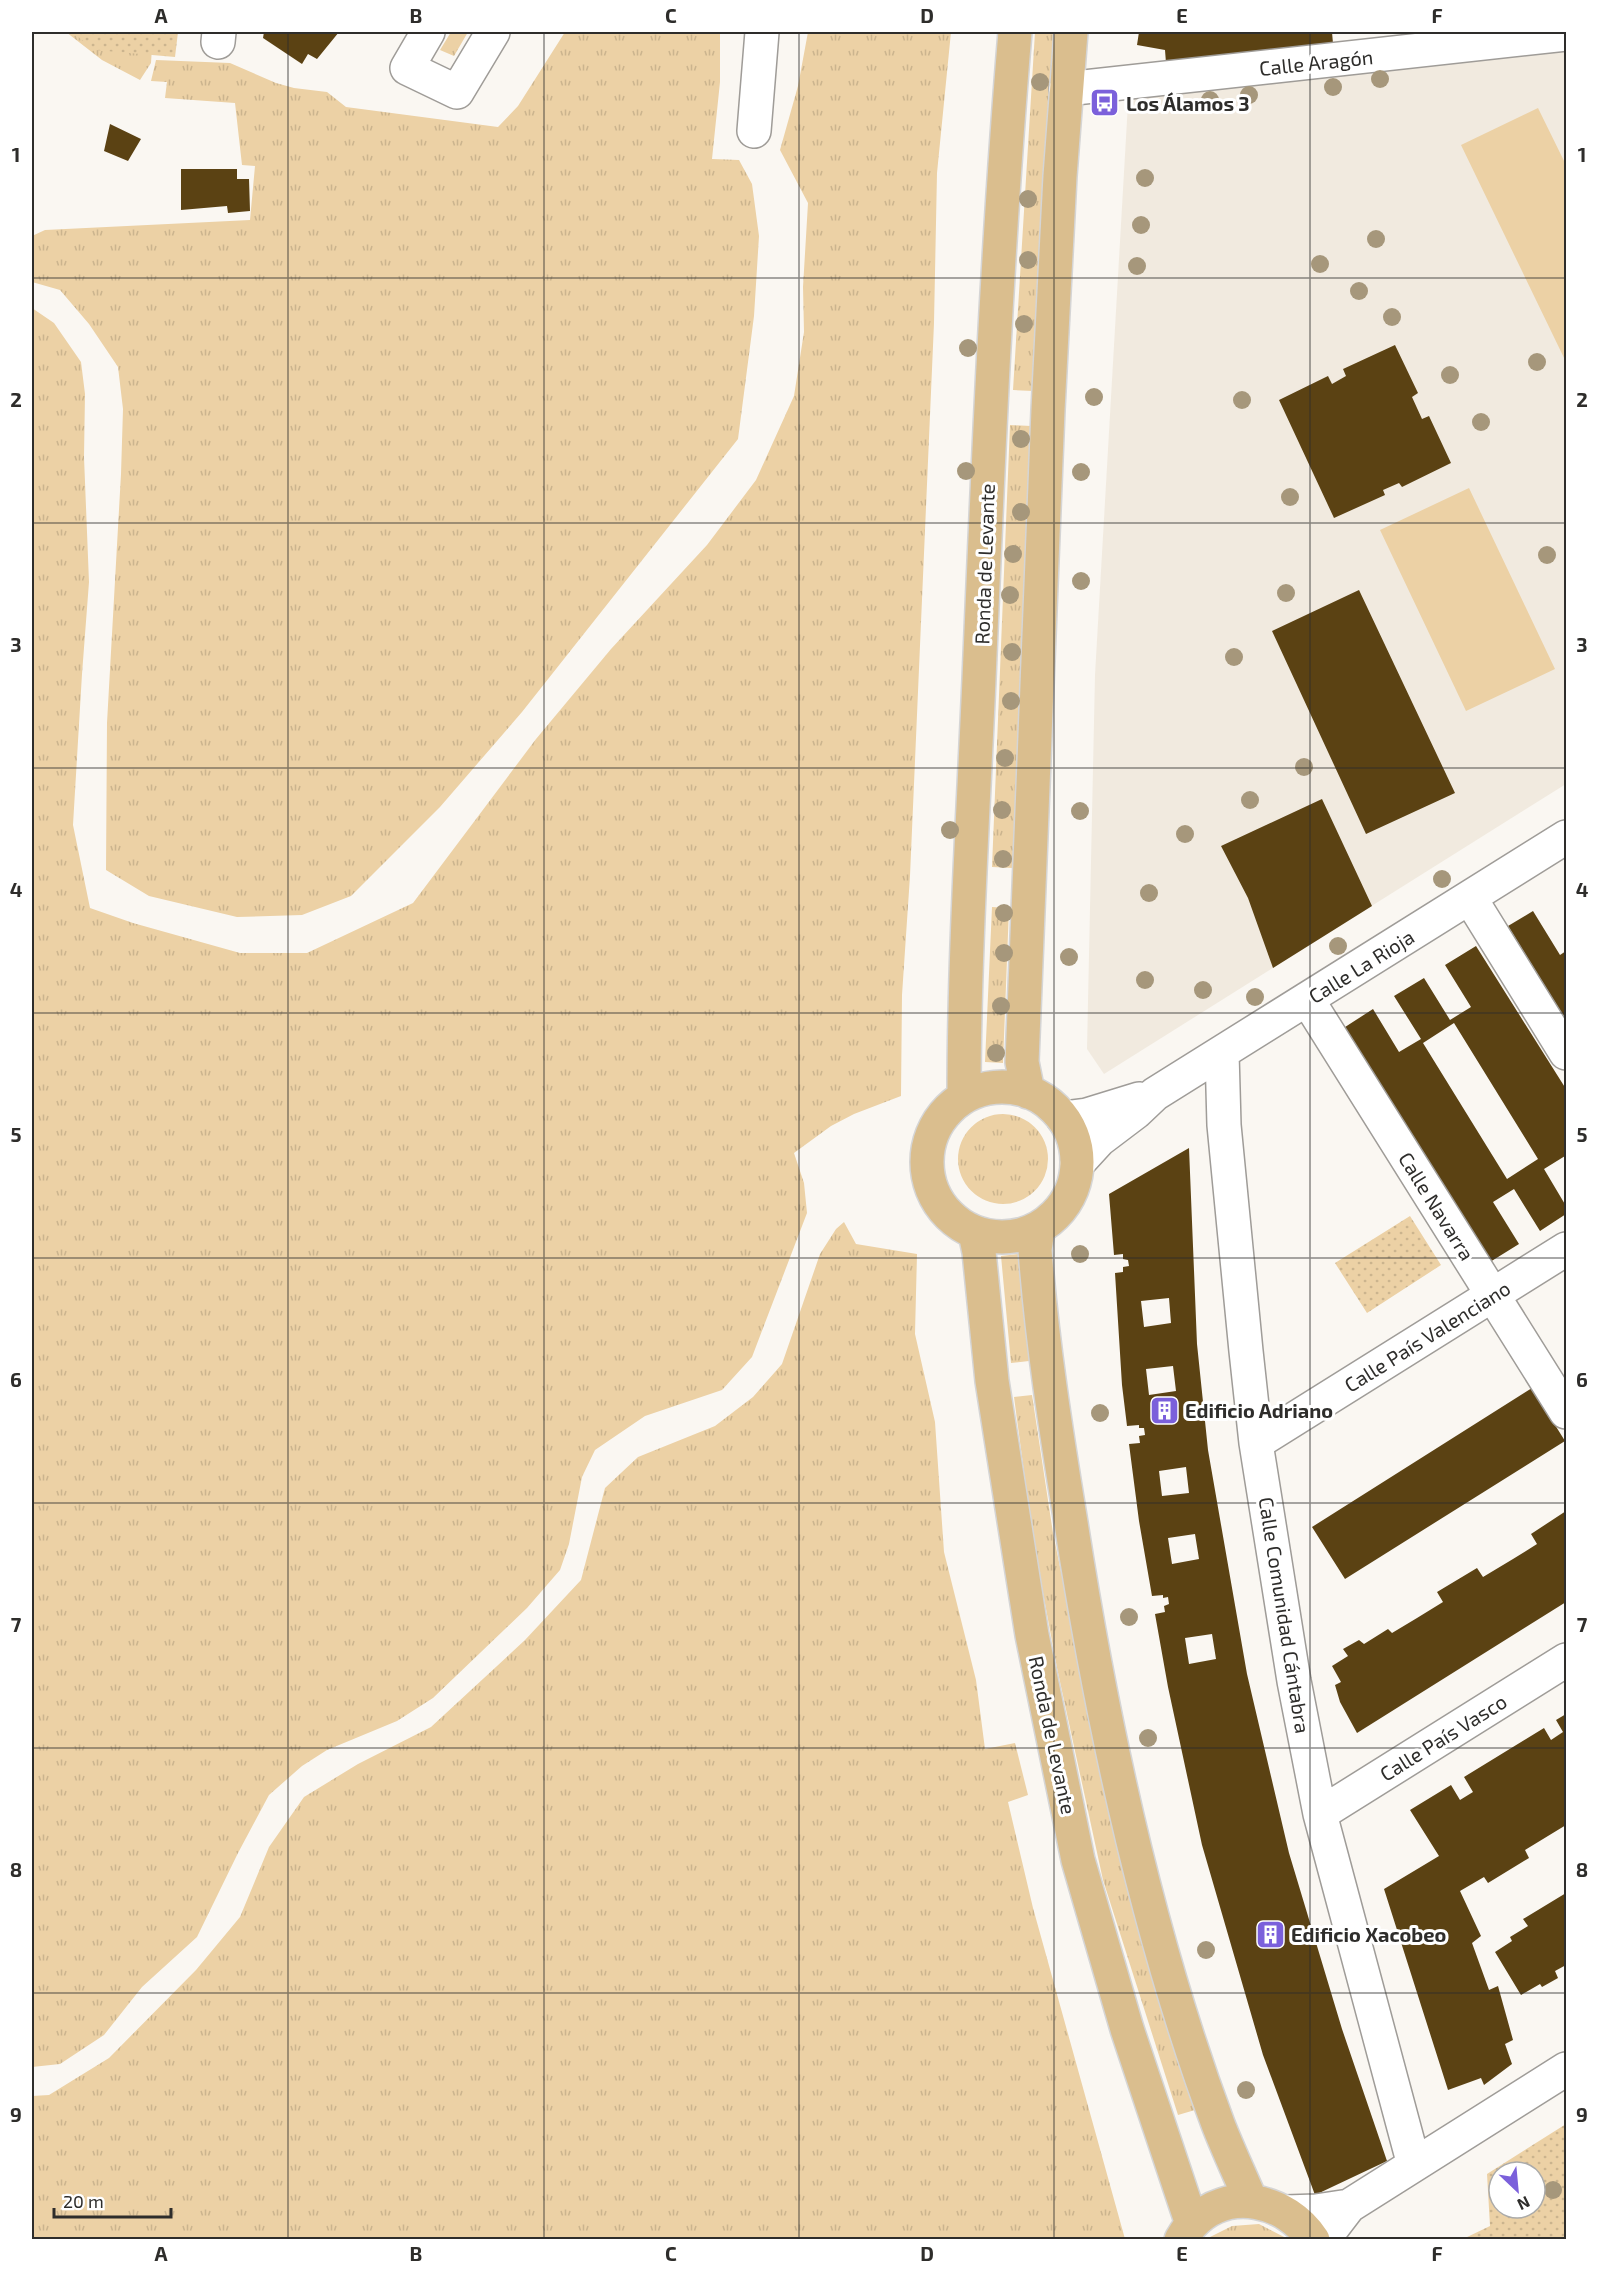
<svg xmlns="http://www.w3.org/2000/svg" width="1598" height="2271" font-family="'Exo 2',sans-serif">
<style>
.built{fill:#f1eadf}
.grass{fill:url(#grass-tufts)}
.park{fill:url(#park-dots);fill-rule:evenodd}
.pitch{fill:#ecd1a5}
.building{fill:#5b4213;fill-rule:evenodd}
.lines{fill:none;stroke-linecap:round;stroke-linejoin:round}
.minor-casing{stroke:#9f9c98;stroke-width:36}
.major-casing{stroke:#d5d5d5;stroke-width:36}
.minor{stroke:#fff;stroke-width:33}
.major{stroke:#dabe8e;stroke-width:33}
.tree{fill:#a6977b}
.grid{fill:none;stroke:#2e2d2b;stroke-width:1.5;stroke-opacity:0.55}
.labels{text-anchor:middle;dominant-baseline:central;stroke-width:6;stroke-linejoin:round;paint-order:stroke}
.street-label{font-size:20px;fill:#2e2d2b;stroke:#fff}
.poi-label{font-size:20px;font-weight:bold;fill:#2e2d2b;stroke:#fff;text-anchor:start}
.neatline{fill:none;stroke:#2e2d2b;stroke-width:2}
.grid-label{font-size:20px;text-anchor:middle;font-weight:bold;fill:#2e2d2b}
</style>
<defs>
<pattern id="grass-tufts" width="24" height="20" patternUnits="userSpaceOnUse" patternTransform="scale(1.5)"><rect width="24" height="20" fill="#ecd1a5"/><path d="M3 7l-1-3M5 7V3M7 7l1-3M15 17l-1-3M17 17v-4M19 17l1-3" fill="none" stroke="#cbb48e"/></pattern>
<pattern id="park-dots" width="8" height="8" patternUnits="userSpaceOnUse" patternTransform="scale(1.5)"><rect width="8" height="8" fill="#ecd1a5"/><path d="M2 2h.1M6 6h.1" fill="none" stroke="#cbb48e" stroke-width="1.8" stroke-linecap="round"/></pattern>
</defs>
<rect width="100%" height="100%" fill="#faf7f2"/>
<path class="built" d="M1566 40V784L1104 1074 1087 1049 1095 675 1128 103 1131 90Z"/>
<path class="grass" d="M66 32H153L151 63 140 80 102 60Z
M451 32H468L454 56 440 50Z
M565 32H720V82L712 159 739 160 752 184 759 236 754 316 738 439 522 712 440 807 351 896 302 915 237 917 149 896 106 870 107 723 121 474 123 409 118 367 89 324 60 290 32 282V236L45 230 250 220 255 166 242 165 235 103 165 98 167 82 151 81 156 60 230 63 276 83 294 88 327 92 346 107 498 127 518 106Z
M808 32H951L937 173 934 323 910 876 902 995 901 1096 854 1114 831 1126 794 1153 804 1183 807 1213 752 1357 722 1390 645 1416 595 1450 582 1477 569 1544 560 1570 527 1608 433 1698 397 1721 327 1750 302 1766 269 1795 238 1853 197 1937 142 1987 104 2035 60 2064 32 2067V308L54 323 81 362 85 394 84 457 89 582 82 674 73 825 90 908 133 923 240 953H307L413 903 536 739 611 649 707 545 756 480 794 396 804 332 803 287 808 203 780 150 798 86Z
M1035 32H1055L1033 391 1013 390Z
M1010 425 1031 426 1013 868 992 867Z
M992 907 1009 908 1003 1063 985 1062Z
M958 1159a45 45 0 1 1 90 0a45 45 0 1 1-90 0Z
M844 1222 856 1244 917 1254 915 1334 935 1422 944 1552 976 1680 985 1749 1015 1743 1028 1795 1008 1802 1033 1908 1125 2239H32V2096L49 2095 109 2058 196 1970 240 1917 269 1847 304 1797 358 1764 431 1727 525 1640 581 1580 605 1488 638 1457 715 1426 753 1397 782 1364 820 1254 836 1229Z
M1019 1254 1029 1361 1011 1363 1001 1256Z
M1032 1395 1053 1533 1124 1875 1195 2110 1178 2115 1103 1880 1057 1668 1033 1539 1014 1397Z
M1259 2224 1288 2239H1206L1232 2226Z"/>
<path class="park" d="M72 32H178L175 57 95 50Z
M1410 1216 1441 1265 1367 1313 1335 1263Z
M1566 2124V2239H1463L1490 2226 1487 2174ZM1499 2172H1535V2208H1499Z"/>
<path class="pitch" d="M1538 108 1566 165V362L1461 145Z
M1469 488 1555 669 1466 711 1380 530Z"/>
<path class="building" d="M264 32H339L317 59 308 54 302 64 263 38Z
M1139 32H1332L1334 55 1167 76 1165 50 1137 45Z
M110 124 141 139 128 161 104 151Z
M181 169H237V179H249L250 211 228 213 227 206 181 210Z
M1395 345 1418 393 1412 397 1422 419 1429 416 1451 463 1402 487 1399 483 1383 490 1385 495 1334 518 1279 400 1328 376 1332 384 1346 376 1343 369Z
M1359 590 1455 793 1366 834 1272 631Z
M1322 799 1372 906 1273 968 1248 898 1221 846Z
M1533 911 1560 955 1566 951V1020L1508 926Z
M1476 946 1566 1089V1158L1565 1156 1544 1169 1566 1206V1214L1540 1231 1514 1189 1493 1202 1519 1244 1490 1262 1342 1029 1373 1009 1399 1052 1421 1039 1394 996 1424 978 1450 1020 1471 1007 1445 965ZM1454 1023 1538 1159 1507 1179 1423 1043Z
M1189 1148 1197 1344 1208 1450 1247 1674 1289 1853 1342 2029 1387 2161 1315 2195 1263 2055 1202 1845 1168 1687 1155 1614 1165 1612 1164 1606 1169 1604 1168 1597 1163 1598V1595L1152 1596 1139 1521 1129 1444 1140 1443 1139 1436 1145 1435 1144 1428H1139V1425L1127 1426 1122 1385 1115 1273 1123 1272V1267L1129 1266 1128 1260 1123 1259V1254L1114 1255 1109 1194ZM1169 1298 1171 1323 1144 1327 1141 1301ZM1173 1366 1176 1391 1149 1395 1146 1369ZM1186 1467 1189 1493 1162 1496 1159 1471ZM1195 1534 1199 1559 1172 1564 1168 1538ZM1212 1634 1216 1659 1189 1664 1185 1638Z
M1532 1388 1565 1441 1345 1579 1312 1527Z
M1566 1511V1602L1357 1733 1340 1702 1335 1685 1341 1682 1332 1666 1348 1656 1343 1649 1359 1640 1364 1644 1388 1629 1392 1633 1417 1618 1443 1602 1437 1592 1477 1568 1483 1577 1513 1559 1537 1544 1531 1534Z
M1566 1714V1825L1525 1850 1529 1858 1488 1883 1484 1877 1460 1891 1481 1936 1472 1943 1489 1990 1498 1986 1513 2040 1505 2044 1512 2064 1484 2085 1481 2078 1448 2090 1384 1889 1439 1856 1410 1810 1451 1785 1460 1800 1473 1792 1464 1777 1544 1728 1551 1740 1563 1732 1556 1720Z
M1566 1893V1965L1555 1971 1558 1978 1542 1987 1540 1984 1521 1995 1495 1952 1512 1941 1510 1937 1528 1926 1523 1919Z"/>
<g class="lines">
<defs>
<path id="minor" d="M428 32 407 68 457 92 493 32
M218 42 219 32
M1066 89 1566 34
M754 131 762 32
M1470 898 1566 1053
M1307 999 1566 1412
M1222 1053 1224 1125 1246 1351 1256 1443 1294 1681 1320 1814 1414 2165
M1063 1118 1087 1115 1139 1099
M1077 1164 1099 1140 1136 1112 1155 1094 1566 837
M1256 1443 1566 1249
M1320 1814 1566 1660
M1286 2212 1316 2211 1349 2206
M1323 2240 1349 2206 1566 2069"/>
<path id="major" d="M927 1162a75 75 0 1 1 150 0a75 75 0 1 1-150 0Z
M1028 1092 1022 1062 1048 410 1060 176 1071 32
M964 1097C964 958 973 818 979 679 988 463 997 247 1015 32
M1038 1229 1035 1250C1042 1342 1056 1432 1071 1523 1102 1723 1147 1934 1218 2124 1228 2150 1240 2175 1251 2201
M975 1233 979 1252 992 1381 1032 1635 1078 1860 1127 2029 1192 2224
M1181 2240C1184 2235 1188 2228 1192 2224 1228 2186 1286 2199 1313 2240"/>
</defs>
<use href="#minor" class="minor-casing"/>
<use href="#major" class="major-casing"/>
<use href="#minor" class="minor"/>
<use href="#major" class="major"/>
</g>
<g class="tree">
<circle cx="1380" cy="79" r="9"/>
<circle cx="1040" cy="82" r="9"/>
<circle cx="1333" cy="87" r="9"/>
<circle cx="1249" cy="95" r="9"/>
<circle cx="1210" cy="100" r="9"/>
<circle cx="1145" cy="178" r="9"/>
<circle cx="1028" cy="199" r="9"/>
<circle cx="1141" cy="225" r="9"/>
<circle cx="1376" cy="239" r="9"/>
<circle cx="1028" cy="260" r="9"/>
<circle cx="1320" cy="264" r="9"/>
<circle cx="1137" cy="266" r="9"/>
<circle cx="1359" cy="291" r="9"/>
<circle cx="1392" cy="317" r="9"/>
<circle cx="1024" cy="324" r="9"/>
<circle cx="968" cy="348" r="9"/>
<circle cx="1537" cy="362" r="9"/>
<circle cx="1450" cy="375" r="9"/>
<circle cx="1094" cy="397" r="9"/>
<circle cx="1242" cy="400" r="9"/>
<circle cx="1481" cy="422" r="9"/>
<circle cx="1021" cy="439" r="9"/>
<circle cx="966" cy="471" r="9"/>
<circle cx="1081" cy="472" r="9"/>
<circle cx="1290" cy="497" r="9"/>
<circle cx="1021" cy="512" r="9"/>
<circle cx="1013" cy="554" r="9"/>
<circle cx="1547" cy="555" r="9"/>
<circle cx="1081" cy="581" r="9"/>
<circle cx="1286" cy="593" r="9"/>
<circle cx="1010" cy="595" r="9"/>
<circle cx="1012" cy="652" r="9"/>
<circle cx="1234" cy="657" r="9"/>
<circle cx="1011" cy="701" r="9"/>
<circle cx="1005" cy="758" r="9"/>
<circle cx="1304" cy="767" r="9"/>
<circle cx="1250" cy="800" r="9"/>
<circle cx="1002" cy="810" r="9"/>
<circle cx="1080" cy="811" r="9"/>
<circle cx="950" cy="830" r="9"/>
<circle cx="1185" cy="834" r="9"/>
<circle cx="1003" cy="859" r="9"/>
<circle cx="1442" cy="879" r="9"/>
<circle cx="1149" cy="893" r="9"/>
<circle cx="1004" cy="913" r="9"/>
<circle cx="1338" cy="946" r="9"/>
<circle cx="1004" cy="953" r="9"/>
<circle cx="1069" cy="957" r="9"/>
<circle cx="1145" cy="980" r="9"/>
<circle cx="1203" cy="990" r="9"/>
<circle cx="1255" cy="997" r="9"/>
<circle cx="1001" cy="1006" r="9"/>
<circle cx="996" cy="1053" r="9"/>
<circle cx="1080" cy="1254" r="9"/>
<circle cx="1100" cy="1413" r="9"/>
<circle cx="1129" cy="1617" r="9"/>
<circle cx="1148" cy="1738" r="9"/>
<circle cx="1206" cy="1950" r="9"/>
<circle cx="1246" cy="2090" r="9"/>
<circle cx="1553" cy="2190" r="9"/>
</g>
<path class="grid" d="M288 32V2240M544 32V2240M799 32V2240M1054 32V2240M1310 32V2240M32 278H1566M32 523H1566M32 768H1566M32 1013H1566M32 1258H1566M32 1503H1566M32 1748H1566M32 1993H1566"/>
<defs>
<symbol id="bus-square" viewBox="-11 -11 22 22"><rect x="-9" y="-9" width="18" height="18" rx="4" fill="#7b60db" stroke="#fff"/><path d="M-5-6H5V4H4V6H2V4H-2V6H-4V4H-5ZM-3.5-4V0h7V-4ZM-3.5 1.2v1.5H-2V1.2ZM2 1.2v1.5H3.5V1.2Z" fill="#fff"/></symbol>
<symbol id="building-square" viewBox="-11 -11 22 22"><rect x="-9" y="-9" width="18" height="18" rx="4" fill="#7b60db" stroke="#fff"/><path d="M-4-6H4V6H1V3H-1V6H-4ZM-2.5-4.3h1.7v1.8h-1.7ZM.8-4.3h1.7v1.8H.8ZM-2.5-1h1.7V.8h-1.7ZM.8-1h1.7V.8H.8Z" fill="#fff"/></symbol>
</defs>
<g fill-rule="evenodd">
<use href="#bus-square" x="1088" y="86" width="33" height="33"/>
<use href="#building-square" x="1148" y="1394" width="33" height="33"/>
<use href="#building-square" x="1254" y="1918" width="33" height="33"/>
</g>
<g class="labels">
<g class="street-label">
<text transform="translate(1316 62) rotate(-6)">Calle Aragón</text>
<text transform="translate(984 564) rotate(-88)">Ronda de Levante</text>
<text transform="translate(1361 966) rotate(-32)">Calle La Rioja</text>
<text transform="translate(1437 1206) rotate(58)">Calle Navarra</text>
<text transform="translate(1427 1336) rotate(-32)">Calle País Valenciano</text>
<text transform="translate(1285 1615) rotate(81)">Calle Comunidad Cántabra</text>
<text transform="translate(1053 1735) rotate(78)">Ronda de Levante</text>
<text transform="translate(1443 1737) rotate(-32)">Calle País Vasco</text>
</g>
<g class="poi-label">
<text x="1126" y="103">Los Álamos 3</text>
<text x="1185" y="1410">Edificio Adriano</text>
<text x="1291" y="1934">Edificio Xacobeo</text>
</g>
</g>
<rect width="1598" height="2271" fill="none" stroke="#ffffff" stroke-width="66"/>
<g transform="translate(1517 2190) rotate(154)"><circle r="28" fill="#ffffff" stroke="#ababaa" stroke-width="1.5"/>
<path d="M0-4.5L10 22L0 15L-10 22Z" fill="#7b60db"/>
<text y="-9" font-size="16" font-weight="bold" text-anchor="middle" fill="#2e2d2b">N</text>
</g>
<path d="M54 2208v9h117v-9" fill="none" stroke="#2e2d2b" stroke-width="3"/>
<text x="63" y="2208" font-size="18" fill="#2e2d2b" stroke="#ffffff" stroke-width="4.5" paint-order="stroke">20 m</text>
<rect x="33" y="33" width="1532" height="2205" class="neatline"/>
<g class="grid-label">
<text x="161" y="23">A</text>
<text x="416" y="23">B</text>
<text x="671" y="23">C</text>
<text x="927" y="23">D</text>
<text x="1182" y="23">E</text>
<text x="1437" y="23">F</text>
<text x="16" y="162">1</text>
<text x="1582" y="162">1</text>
<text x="16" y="407">2</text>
<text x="1582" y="407">2</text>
<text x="16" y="652">3</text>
<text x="1582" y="652">3</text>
<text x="16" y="897">4</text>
<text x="1582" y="897">4</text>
<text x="16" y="1142">5</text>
<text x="1582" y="1142">5</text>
<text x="16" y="1387">6</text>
<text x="1582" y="1387">6</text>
<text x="16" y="1632">7</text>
<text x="1582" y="1632">7</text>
<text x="16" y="1877">8</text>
<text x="1582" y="1877">8</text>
<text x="16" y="2122">9</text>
<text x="1582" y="2122">9</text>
<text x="161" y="2261">A</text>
<text x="416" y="2261">B</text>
<text x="671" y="2261">C</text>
<text x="927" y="2261">D</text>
<text x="1182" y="2261">E</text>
<text x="1437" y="2261">F</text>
</g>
</svg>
